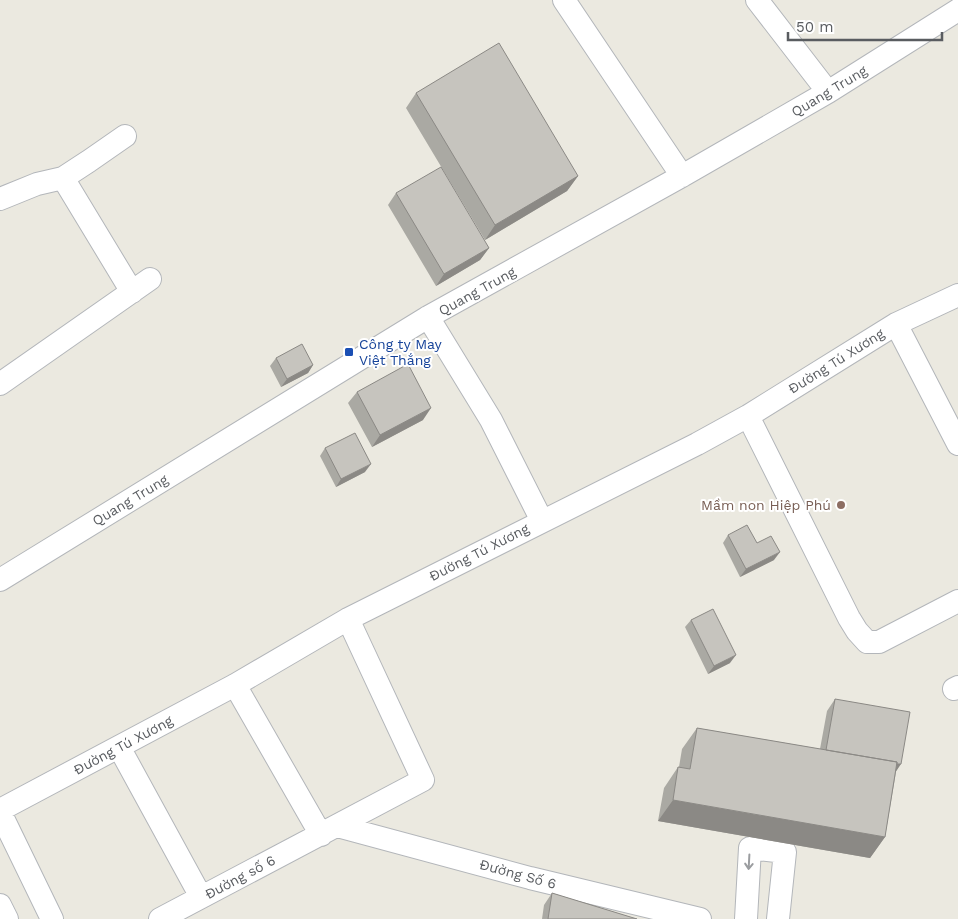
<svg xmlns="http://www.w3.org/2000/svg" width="958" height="919" font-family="'Work Sans',sans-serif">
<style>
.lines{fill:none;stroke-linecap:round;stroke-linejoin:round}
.minor-casing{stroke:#b3b6ba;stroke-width:24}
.minor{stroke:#fff;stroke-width:22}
.wall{fill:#aaa9a3}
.shaded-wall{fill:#8b8985}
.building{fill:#c6c4be;stroke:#8b8985}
.oneway{stroke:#9b9da0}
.transit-dot{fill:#1a4fb4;stroke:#fff;stroke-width:2}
.education-dot{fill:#8d6e63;stroke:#fff;stroke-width:2}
.labels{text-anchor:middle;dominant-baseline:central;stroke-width:4;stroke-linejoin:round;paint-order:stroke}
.street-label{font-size:14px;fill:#595c60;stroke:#fff}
.transit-label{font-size:14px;fill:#164399;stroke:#fff;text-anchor:start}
.education-label{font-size:14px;fill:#785e54;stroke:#fff;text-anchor:end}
</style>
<rect width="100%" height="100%" fill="#ebe9e0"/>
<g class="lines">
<defs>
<path id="minor" d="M564 0 682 176
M757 0 828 92
M125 136 89 161 63 178 132 292
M0 199 37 184 63 178
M428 317 491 420 542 521
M896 324 958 444
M0 384 150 279
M748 416 849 618 857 631 867 642H879L958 601
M0 580 428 317 682 176 828 92 958 10
M235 685 321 835
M954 689 958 687
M119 747 201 897
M0 810 235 685 348 619 697 444 748 416 896 324 958 295
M0 812 52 919
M337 826 530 878 700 919
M0 905 7 919
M160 919 423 780 348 619
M746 919 750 848 785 852 778 919"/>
</defs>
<use href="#minor" class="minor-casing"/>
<use href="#minor" class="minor"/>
</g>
<path class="wall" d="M416 93 578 176 567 191 485 240 406 108Z
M396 193 489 248 480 260 436 286 388 205Z
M276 358 313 365 308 373 281 387 270 366Z
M357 392 423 420 372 447 348 403Z
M325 448 365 472 336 487 320 456Z
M728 535 757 543 774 560 740 577 723 543Z
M691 620 730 663 708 674 685 627Z
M835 699 896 772 885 837 870 858 658 821 664 788 678 767H679L682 749 697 728 820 749 827 711Z
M552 893 637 919H542L544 905Z"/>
<path class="shaded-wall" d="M578 176 567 191 485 240 495 225Z
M489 248 480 260 436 286 444 274Z
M313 365 308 373 281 387 287 379Z
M431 408 423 420 372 447 380 435Z
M371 464 365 472 336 487 341 479Z
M780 552 774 560 740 577 746 569Z
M736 655 730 663 708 674 714 666Z
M826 752 901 764 893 776Z
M673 800 885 837 870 858 658 821Z"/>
<path class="building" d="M499 43 578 176 495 225 416 93Z
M441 167 489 248 444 274 396 193Z
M302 344 313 365 287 379 276 358Z
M408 364 431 408 380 435 357 392Z
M355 433 371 464 341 479 325 448Z
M747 525 757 543 771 536 780 552 746 569 728 535Z
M713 609 736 655 714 666 691 620Z
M835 699 910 712 901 764H897V762L826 750Z
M697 728 897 762 885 837 673 800 678 767 690 769Z
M552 893 637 919H548Z"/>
<defs><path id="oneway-shaft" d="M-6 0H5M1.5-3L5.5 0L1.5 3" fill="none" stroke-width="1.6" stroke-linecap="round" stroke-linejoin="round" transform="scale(1.25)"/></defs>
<use class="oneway" href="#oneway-shaft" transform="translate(749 862) rotate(93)"/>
<rect class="transit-dot" x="344" y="347" width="10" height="10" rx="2.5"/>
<circle class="education-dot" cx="841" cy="505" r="5"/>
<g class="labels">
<g class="street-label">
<text transform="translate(829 91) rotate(-31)">Quang Trung</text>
<text transform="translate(477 291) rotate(-29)">Quang Trung</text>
<text transform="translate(836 361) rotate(-32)">Đường Tú Xương</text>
<text transform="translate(130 500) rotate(-31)">Quang Trung</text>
<text transform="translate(479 552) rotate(-27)">Đường Tú Xương</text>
<text transform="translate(123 745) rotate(-28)">Đường Tú Xương</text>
<text transform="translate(518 874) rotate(15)">Đường Số 6</text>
<text transform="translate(240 877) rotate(-28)">Đường số 6</text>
</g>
<g class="transit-label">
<text x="359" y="344">Công ty May<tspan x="359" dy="16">Việt Thắng</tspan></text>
</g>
<g class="education-label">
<text x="831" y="505">Mầm non Hiệp Phú</text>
</g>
</g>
<path d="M788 32v8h154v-8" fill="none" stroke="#595c60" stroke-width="2.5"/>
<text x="796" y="32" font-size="15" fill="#595c60" stroke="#ffffff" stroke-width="4" paint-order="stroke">50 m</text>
</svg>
